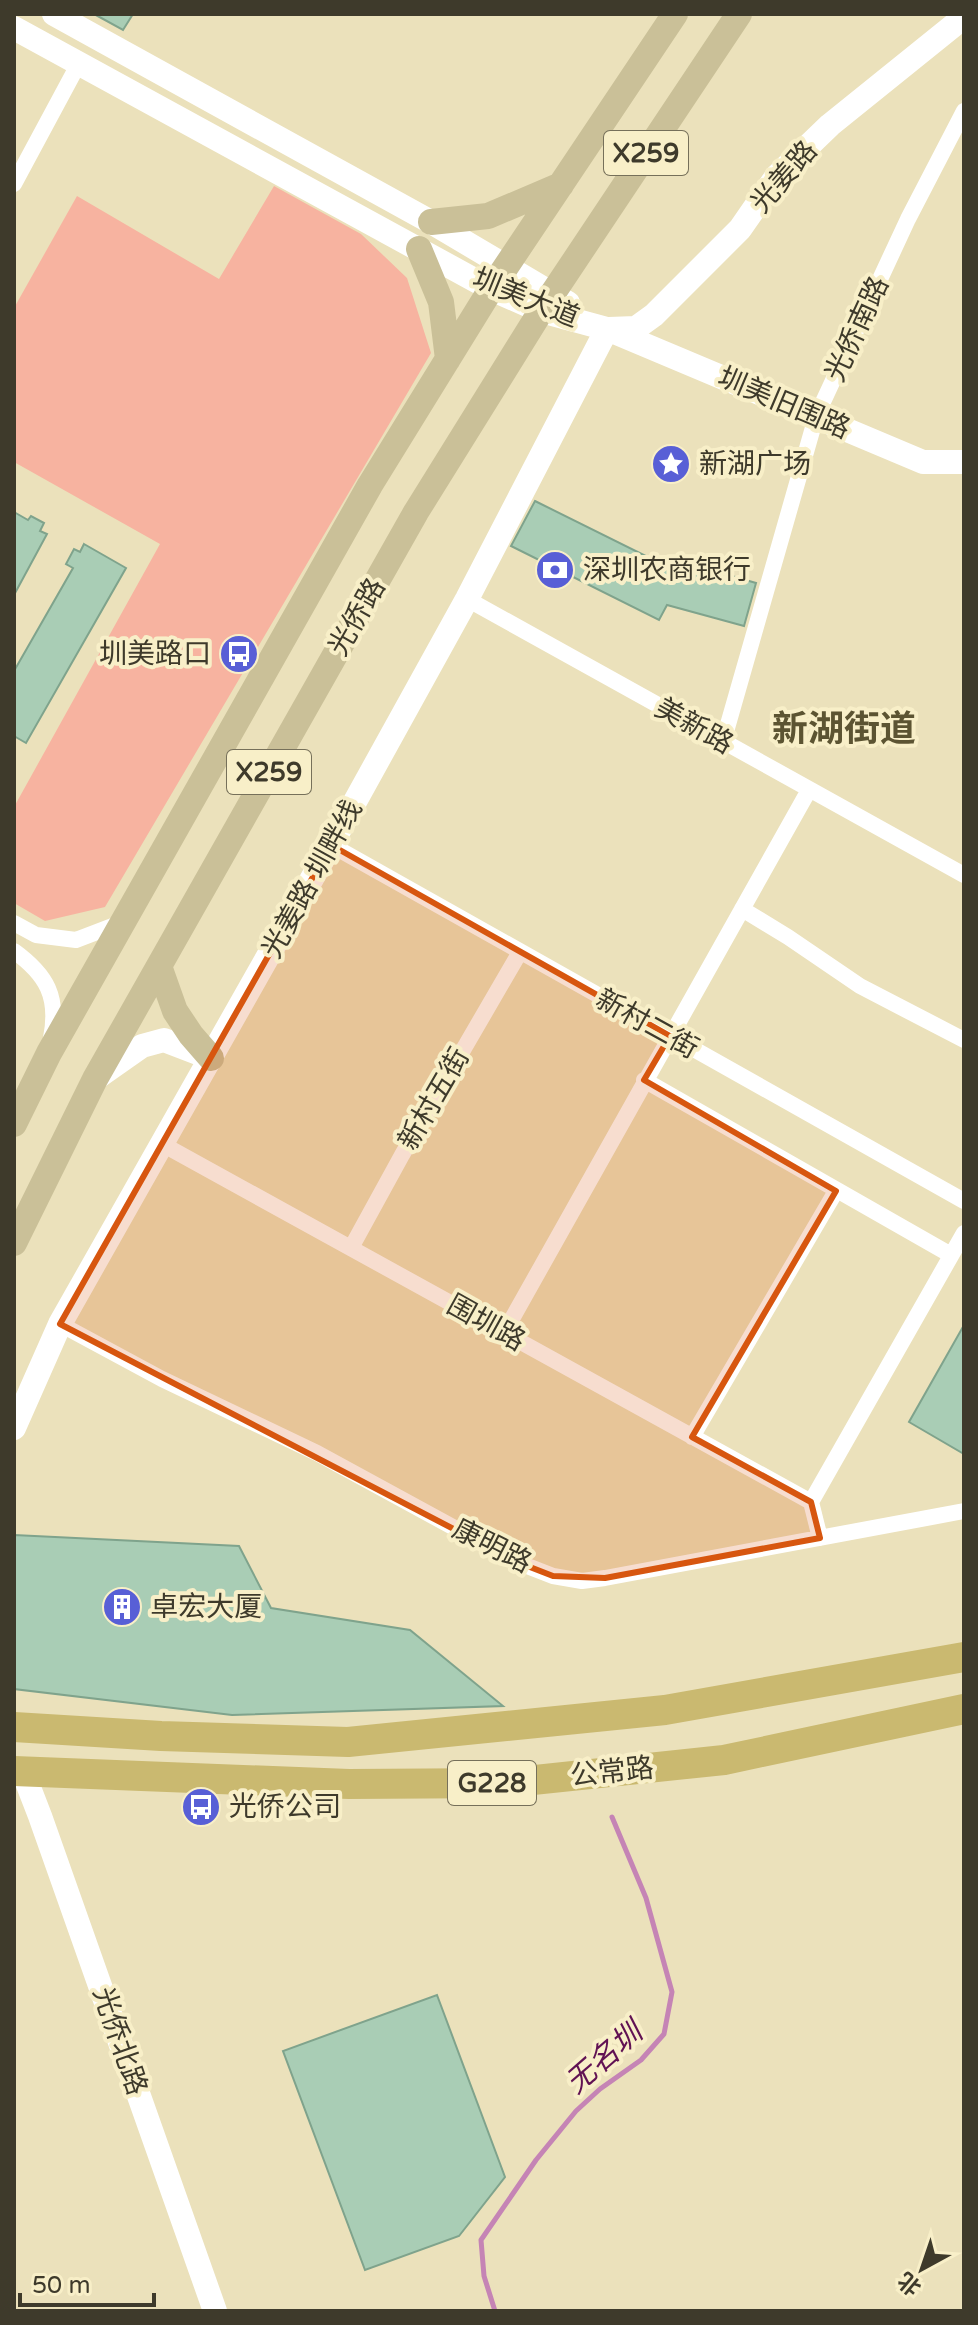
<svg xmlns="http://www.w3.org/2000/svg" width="978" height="2325" font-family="'Varela Round','Noto Sans SC',sans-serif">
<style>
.green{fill:#f7b3a0}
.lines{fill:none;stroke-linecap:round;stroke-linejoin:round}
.stream{stroke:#c584b5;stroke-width:5}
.building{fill:#a9cdb5;stroke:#7fa38c;stroke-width:2}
.street{stroke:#fff;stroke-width:16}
.secondary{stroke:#fff;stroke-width:24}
.primary{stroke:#cac098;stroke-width:26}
.highway{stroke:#cab970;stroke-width:30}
.marked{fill:#d7560f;fill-opacity:0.2;stroke:#d7560f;stroke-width:6;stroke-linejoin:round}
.labels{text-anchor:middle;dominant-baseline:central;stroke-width:8;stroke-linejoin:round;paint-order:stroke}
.shield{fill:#f8efc8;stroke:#76705a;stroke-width:2}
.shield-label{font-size:26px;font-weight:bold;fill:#3e3a2b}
.street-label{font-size:28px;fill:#3e3a2b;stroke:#f8efc8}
.poi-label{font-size:28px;fill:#3e3a2b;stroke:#f8efc8;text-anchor:start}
.water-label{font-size:30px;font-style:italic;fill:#611253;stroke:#f8efc8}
.district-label{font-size:36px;font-weight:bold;fill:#5c5432;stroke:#f8efc8}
</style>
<rect width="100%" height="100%" fill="#ebe1bb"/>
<path class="green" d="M274 186 361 234 407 278 431 353 105 907 45 921 14 903V807L160 544 14 462V308L77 196 219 279Z"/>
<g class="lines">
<path class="stream" d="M495 2311 484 2276 481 2240 536 2160 576 2111 600 2089 641 2060 664 2034 672 1992 646 1898 612 1817"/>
</g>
<path class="building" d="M94 14H133L123 30Z
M535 501 684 575 687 563 756 583 744 626 667 605 659 620 511 546Z
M14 512 28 520 31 516 44 523 40 531 47 534 14 595Z
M84 544 126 568 26 743 14 736V671L73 568 66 564 74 549 80 552Z
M964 1325V1454L909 1422Z
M14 1535 239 1546 271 1608 410 1630 503 1706 232 1715 14 1689Z
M437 1995 505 2177 459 2236 365 2270 283 2051Z"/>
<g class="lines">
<path class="street" d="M14 184 79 63
M467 599 964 875
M723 742 816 417 908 219 964 111
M331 845 964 1201
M742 909 788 937 860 986 964 1040
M14 923 36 935 76 940 123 922
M14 951C47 975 59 997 51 1038
M644 1080 951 1255
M162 1144 811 1502
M351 1248 402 1155 520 952
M60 1324 162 1379 317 1453 517 1562 553 1576 582 1581 605 1578 964 1511
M504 1333 809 790
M692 1437 836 1191
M820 1538 811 1502 964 1233"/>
<path class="secondary" d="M54 14 431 222 568 303
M14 28 491 289 541 311 607 329 923 462H964
M609 329 636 328 654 315 740 229 776 177 830 125 964 17
M95 1079 142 1046 164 1040 211 1058
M14 1428 60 1324 331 845 467 599 607 329
M23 1772 40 1816 215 2311"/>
<path class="primary" d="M431 222 488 216 561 185
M419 249 441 302 448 359
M159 966 175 1011 191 1035 211 1058
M14 1124 49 1053 370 485 491 289 675 14
M14 1243 95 1079 416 512 541 311 739 14"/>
<path class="highway" d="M14 1727 161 1736 348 1742 665 1710 964 1657
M14 1771 349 1784 506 1783 724 1760 964 1709"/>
</g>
<path class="marked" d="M331 845 670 1036 644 1080 836 1191 692 1437 811 1502 820 1538 605 1578 553 1576 517 1562 60 1324Z"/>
<defs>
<symbol id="sight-disc" viewBox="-11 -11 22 22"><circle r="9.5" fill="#585fd6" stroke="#f8efc8"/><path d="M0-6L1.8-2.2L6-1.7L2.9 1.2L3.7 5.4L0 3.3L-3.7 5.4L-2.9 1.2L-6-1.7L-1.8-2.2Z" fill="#fff"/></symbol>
<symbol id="bank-disc" viewBox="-11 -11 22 22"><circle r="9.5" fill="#585fd6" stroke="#f8efc8"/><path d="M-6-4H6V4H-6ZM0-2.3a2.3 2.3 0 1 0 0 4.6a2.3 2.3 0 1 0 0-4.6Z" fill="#fff"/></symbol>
<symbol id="bus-disc" viewBox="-11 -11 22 22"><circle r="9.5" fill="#585fd6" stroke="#f8efc8"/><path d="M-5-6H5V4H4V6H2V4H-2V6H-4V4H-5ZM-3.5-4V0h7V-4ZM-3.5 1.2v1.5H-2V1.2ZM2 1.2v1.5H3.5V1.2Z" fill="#fff"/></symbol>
<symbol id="building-disc" viewBox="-11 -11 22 22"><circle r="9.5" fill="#585fd6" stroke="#f8efc8"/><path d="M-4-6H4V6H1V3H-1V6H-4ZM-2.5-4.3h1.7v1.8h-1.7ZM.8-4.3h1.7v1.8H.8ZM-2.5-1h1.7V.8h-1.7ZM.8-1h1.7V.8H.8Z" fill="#fff"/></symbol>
</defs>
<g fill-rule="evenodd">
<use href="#sight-disc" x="649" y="442" width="44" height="44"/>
<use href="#bank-disc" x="533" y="548" width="44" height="44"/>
<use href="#bus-disc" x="217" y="632" width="44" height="44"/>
<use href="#building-disc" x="100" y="1585" width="44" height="44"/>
<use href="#bus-disc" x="179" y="1785" width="44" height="44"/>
</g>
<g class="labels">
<g class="shield">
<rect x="604" y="131" width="84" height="44" rx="6"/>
<rect x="227" y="750" width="84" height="44" rx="6"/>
<rect x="448" y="1761" width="88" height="44" rx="6"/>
</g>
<g class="shield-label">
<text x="646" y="153">X259</text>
<text x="269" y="772">X259</text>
<text x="492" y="1783">G228</text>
</g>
<g class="street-label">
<text transform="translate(784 177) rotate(-49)">光姜路</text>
<text transform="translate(526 298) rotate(22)">圳美大道</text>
<text transform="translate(857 329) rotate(-65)">光侨南路</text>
<text transform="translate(784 403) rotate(23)">圳美旧围路</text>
<text transform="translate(357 617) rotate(-60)">光侨路</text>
<text transform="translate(694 726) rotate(29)">美新路</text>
<text transform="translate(312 879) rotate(-61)">光姜路 圳畔线</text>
<text transform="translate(647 1024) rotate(29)">新村二街</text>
<text transform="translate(434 1099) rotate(-60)">新村五街</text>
<text transform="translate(486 1323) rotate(29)">围圳路</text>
<text transform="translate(492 1546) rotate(27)">康明路</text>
<text transform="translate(612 1772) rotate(-6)">公常路</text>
<text transform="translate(120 2041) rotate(71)">光侨北路</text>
</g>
<g class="poi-label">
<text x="699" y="464">新湖广场</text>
<text x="583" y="570">深圳农商银行</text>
<text x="211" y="654" text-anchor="end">圳美路口</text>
<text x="150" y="1607">卓宏大厦</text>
<text x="229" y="1807">光侨公司</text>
</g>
<g class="water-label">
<text transform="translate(604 2058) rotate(-41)">无名圳</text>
</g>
<g class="district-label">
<text x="844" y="729">新湖街道</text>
</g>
</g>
<rect width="978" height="2325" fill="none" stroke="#3e3a2b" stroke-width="32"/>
<g transform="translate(922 2269) rotate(220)" stroke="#f8efc8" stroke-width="6" paint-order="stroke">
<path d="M0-6L14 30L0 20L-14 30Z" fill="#3e3a2b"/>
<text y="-12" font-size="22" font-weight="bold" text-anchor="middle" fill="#3e3a2b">北</text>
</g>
<path d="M20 2293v12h134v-12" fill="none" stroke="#3e3a2b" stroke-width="4"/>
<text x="32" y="2293" font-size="24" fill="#3e3a2b" stroke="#f8efc8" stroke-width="6" paint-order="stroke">50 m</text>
</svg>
